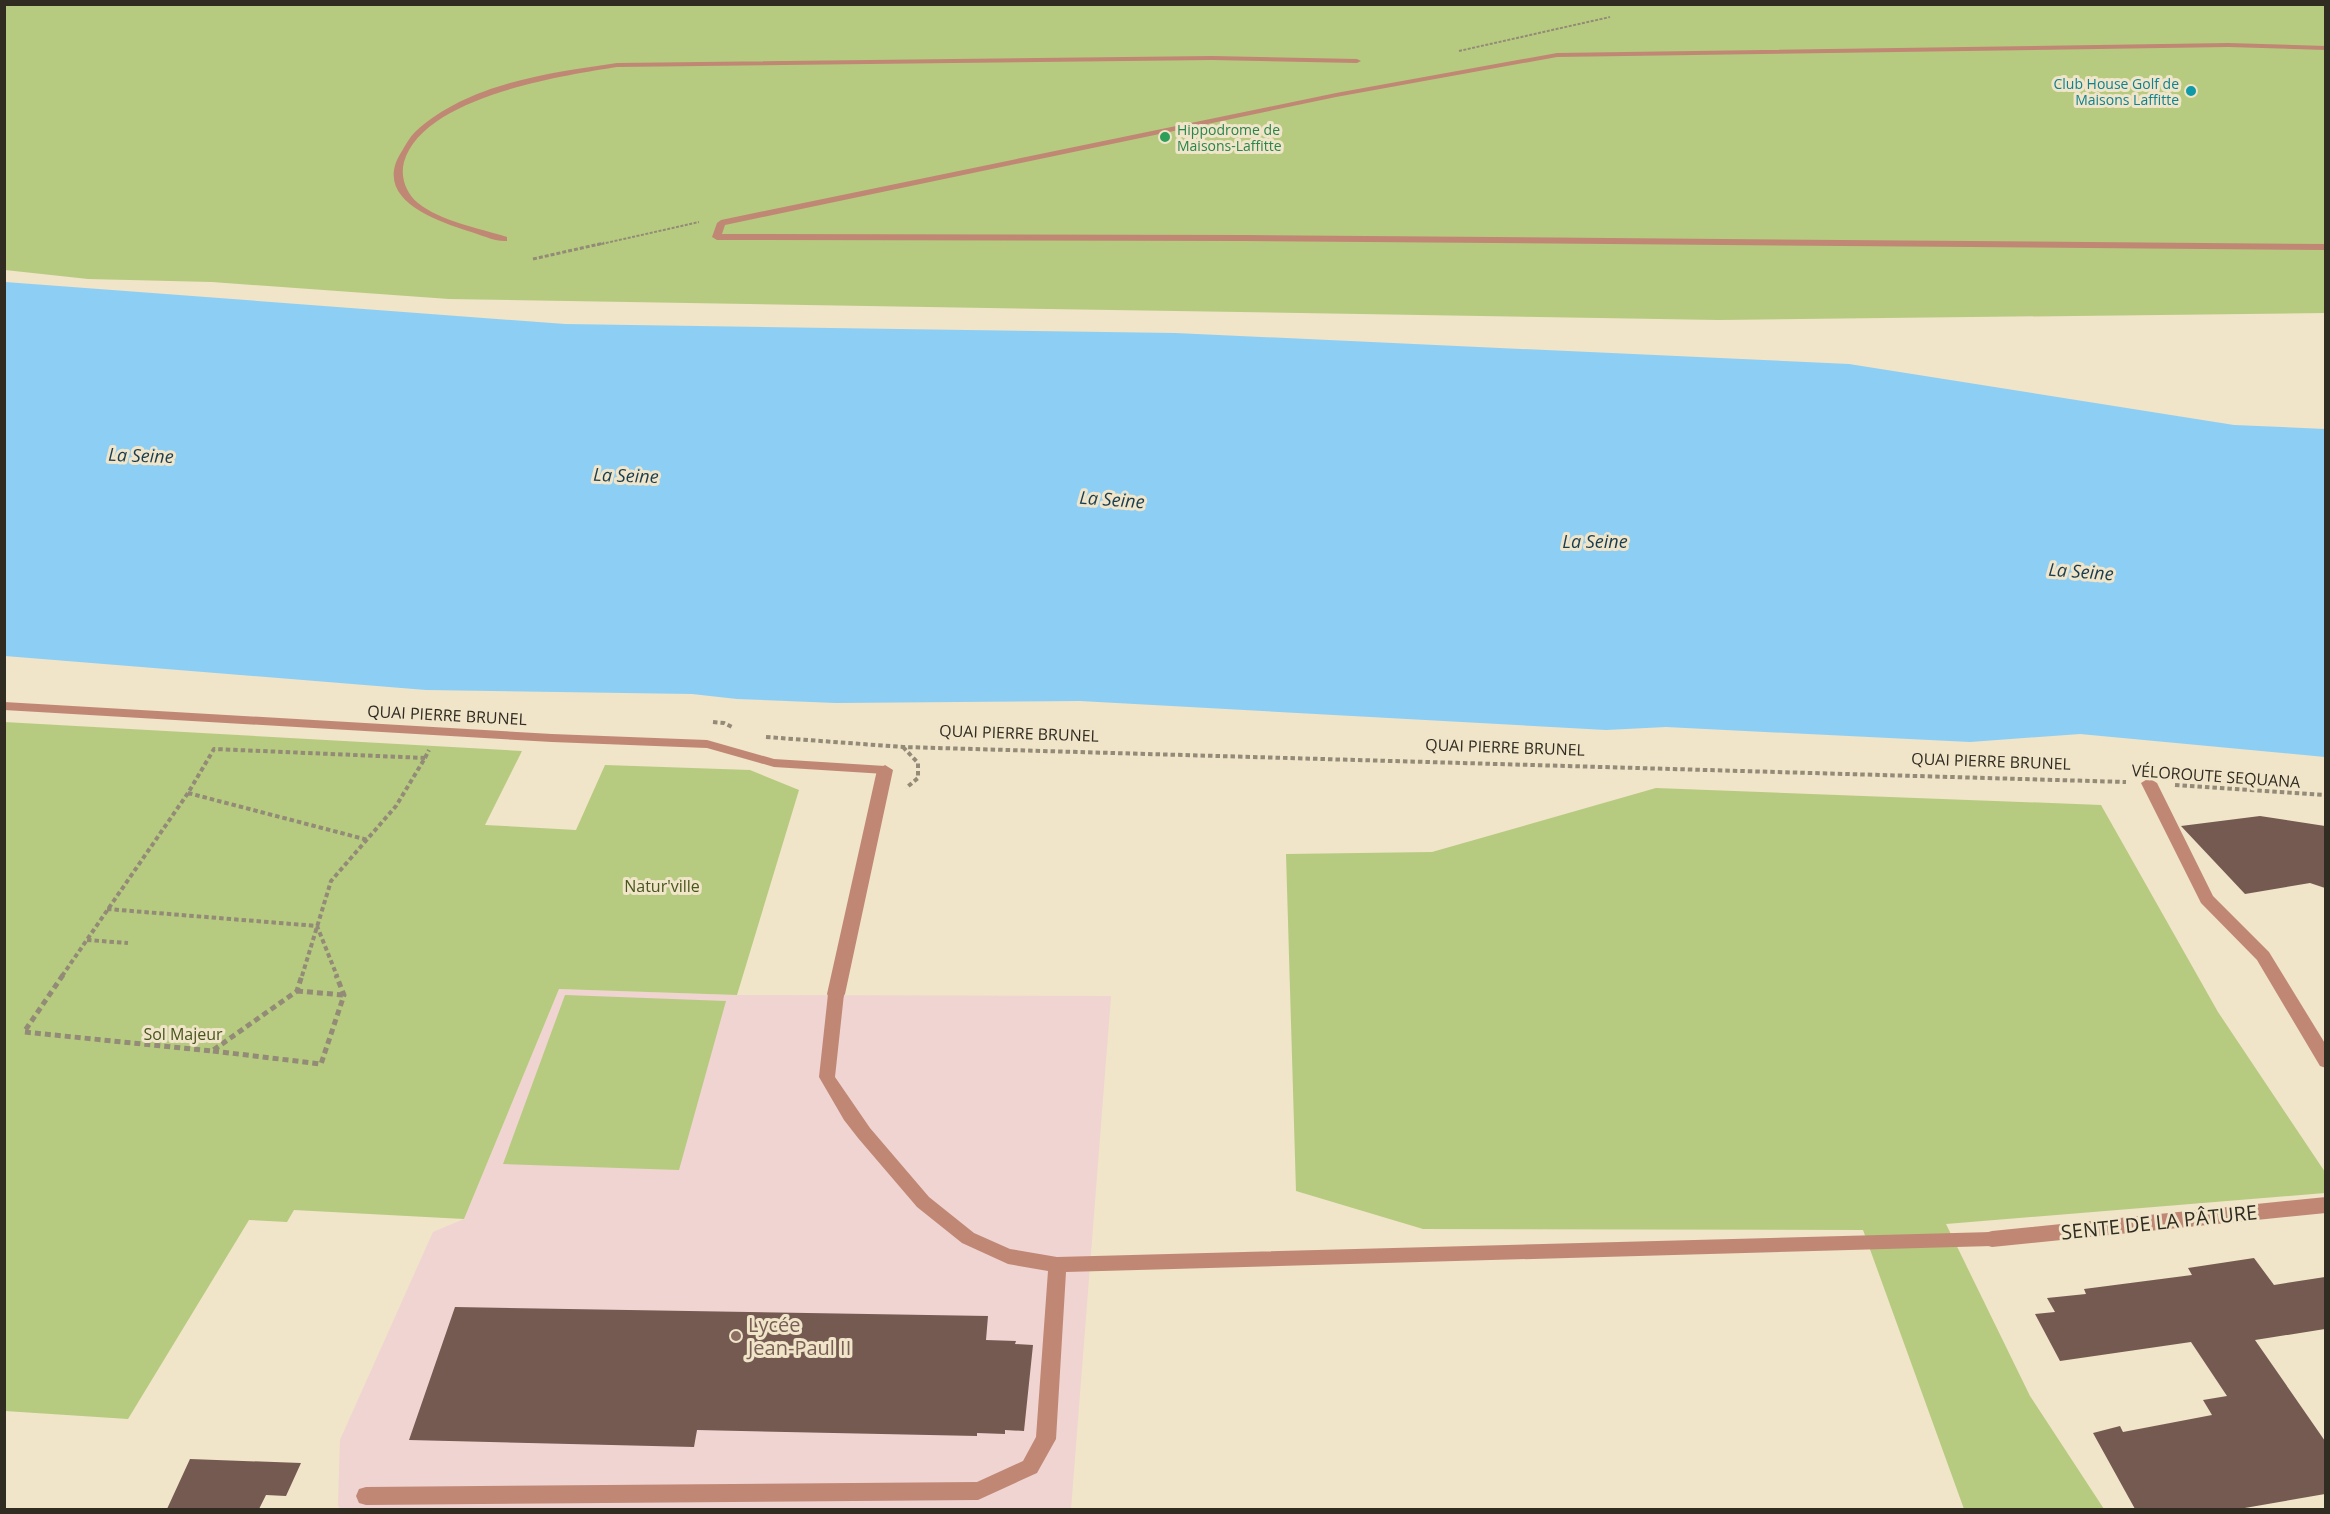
<svg xmlns="http://www.w3.org/2000/svg" width="2330" height="1514" font-family="'Open Sans',sans-serif">
<style>
.education{fill:#efd4d1}
.green{fill:#b6cb7f}
.water{fill:#8dcef4}
.building{fill:#755a51}
.lines{fill:none;stroke-linecap:round;stroke-linejoin:round}
.path-far3{stroke:#938b78;stroke-width:2;stroke-dasharray:3 1.5;stroke-linecap:butt}
.path-far2{stroke:#938b78;stroke-width:3;stroke-dasharray:4 2;stroke-linecap:butt}
.path-far1{stroke:#938b78;stroke-width:4;stroke-dasharray:4.5 3;stroke-linecap:butt}
.path{stroke:#938b78;stroke-width:5;stroke-dasharray:6 4;stroke-linecap:butt}
.lane{fill:#c08775;fill-rule:evenodd}
.street{fill:#c08775;fill-rule:evenodd}
.culture-dot{fill:#0f9aa8;stroke:#f0e4c9;stroke-width:2}
.leisure-dot{fill:#2e9e5b;stroke:#f0e4c9;stroke-width:2}
.education-dot{fill:#8d6e63;stroke:#f0e4c9;stroke-width:2}
.labels{text-anchor:middle;dominant-baseline:central;stroke-width:6;stroke-linejoin:round;paint-order:stroke}
.far-culture-label{font-size:14px;fill:#0d838f;stroke:#f0e4c9;text-anchor:end}
.far-leisure-label{font-size:14px;fill:#27864d;stroke:#f0e4c9;text-anchor:start}
.street-label{font-size:16px;fill:#302c21;stroke:#f0e4c9}
.park-label{font-size:16px;fill:#48561d;stroke:#f0e4c9}
.water-label{font-size:18px;font-style:italic;fill:#183d51;stroke:#f0e4c9}
.near-street-label{font-size:20px;fill:#302c21;stroke:#f0e4c9}
.near-education-label{font-size:20px;fill:#785e54;stroke:#f0e4c9;text-anchor:start}
</style>
<rect width="100%" height="100%" fill="#f0e4c9"/>
<path class="education" d="M559 989 737 995 1111 996 1071 1509 342 1510 338 1506 340 1440 433 1232 464 1219Z"/>
<path class="green" d="M5 5H2325V313L1719 320 449 299 212 282 88 279 5 270Z
M4 722 522 751 485 825 576 830 605 765 750 770 799 790 737 995 559 989 464 1219 294 1210 287 1222 249 1220 128 1419 5 1411Z
M1656 788 2101 805 2218 1012 2325 1172V1193L1946 1224 2030 1396 2104 1509H1964L1863 1230 1423 1229 1296 1191 1286 854 1432 852Z
M565 995 726 1001 679 1170 503 1164Z"/>
<path class="water" d="M5 282 565 324 1175 333 1849 364 2234 425 2325 429V757L2080 734 1970 742 1666 727 1606 730 1080 701 836 703 737 699 692 694 426 690 5 656Z"/>
<path class="building" d="M2260 816 2325 826V888L2310 883 2245 894 2181 826Z
M2254 1258 2274 1285 2325 1277V1329L2255 1340 2325 1441V1494L2239 1509H2135L2093 1433 2120 1426 2123 1432 2212 1415 2203 1400 2227 1396 2191 1342 2060 1361 2035 1314 2055 1312 2047 1298 2086 1294 2084 1289 2192 1275 2188 1268Z
M455 1307 988 1316 986 1340 1016 1341 1015 1344 1033 1345 1024 1431 1005 1430V1434L977 1433V1436L697 1430 694 1447 409 1440Z
M190 1459 301 1463 286 1496 266 1495 259 1509H167Z"/>
<g class="lines">
<path class="path-far3" d="M1459 51 1610 17
M597 245 699 222"/>
<path class="path-far2" d="M533 259 604 243"/>
<path class="path-far1" d="M713 722 724 723 734 728
M766 737 903 747 2126 782
M903 747 918 763V778L906 788
M425 758 429 750
M2175 785 2326 795
M188 793 368 840
M107 909 317 926 337 976
M87 940 128 943
M62 976 188 793 214 749 425 758
M302 976 331 881 396 806 425 758"/>
<path class="path" d="M63 975 24 1032 212 1051 297 991 302 975
M297 991 344 995
M213 1051 321 1064 344 995 336 975"/>
<path class="lane" d="M2228 43 2326 46V50L2228 47 1557 57 1336 97 725 225 722 234 1245 235 2326 244V250L1245 241 717 240 712 237 717 223 721 220 1336 93 1557 53Z
M1212 56 1357 59 1361 61 1357 63 1212 60 617 67C560 76 423 97 404 162 400 177 406 193 418 203 442 222 479 228 507 237V241C495 242 479 234 468 231 434 220 371 198 402 151 406 144 410 137 415 132 468 83 549 73 617 63Z
M4 702 552 734 707 740 774 759 885 766 892 770 885 774 774 767 707 748 552 742 4 710Z
M836 988 841 990 844 994 835 1077 870 1128 929 1197 974 1233 1010 1249 1057 1257 1992 1232 1998 1234 2001 1239 1998 1244 1992 1246 1066 1272 1056 1439 1037 1473 978 1500 366 1505 359 1503 356 1496 359 1489 366 1487 977 1482 1023 1461 1036 1437 1048 1271 1008 1264 962 1243 917 1207 858 1138 844 1120 819 1077 828 994 831 990Z"/>
<path class="street" d="M885 765 893 770 845 994 842 999 836 1000 830 999 827 994 877 770Z
M2149 778 2157 783 2213 896 2269 952 2326 1045V1068L2320 1066 2257 960 2201 903 2141 783Z
M2326 1197V1213L1992 1247 1985 1245 1982 1239 1985 1233 1992 1231Z"/>
</g>
<circle class="culture-dot" cx="2191" cy="91" r="6"/>
<circle class="leisure-dot" cx="1165" cy="137" r="6"/>
<circle class="education-dot" cx="736" cy="1336" r="6"/>
<g class="labels">
<g class="far-culture-label">
<text x="2179" y="83">Club House Golf de<tspan x="2179" dy="16">Maisons Laffitte</tspan></text>
</g>
<g class="far-leisure-label">
<text x="1177" y="129">Hippodrome de<tspan x="1177" dy="16">Maisons-Laffitte</tspan></text>
</g>
<g class="street-label">
<text transform="translate(447 715) rotate(3)">QUAI PIERRE BRUNEL</text>
<text transform="translate(1019 733) rotate(2)">QUAI PIERRE BRUNEL</text>
<text transform="translate(1505 747) rotate(2)">QUAI PIERRE BRUNEL</text>
<text transform="translate(1991 761) rotate(2)">QUAI PIERRE BRUNEL</text>
<text transform="translate(2216 776) rotate(4)">VÉLOROUTE SEQUANA</text>
</g>
<g class="park-label">
<text x="662" y="886">Natur'ville</text>
<text x="183" y="1034">Sol Majeur</text>
</g>
<g class="water-label">
<text transform="translate(141 455) rotate(2)">La Seine</text>
<text transform="translate(626 475) rotate(2)">La Seine</text>
<text transform="translate(1112 499) rotate(4)">La Seine</text>
<text x="1595" y="541">La Seine</text>
<text transform="translate(2081 571) rotate(4)">La Seine</text>
</g>
<g class="near-street-label">
<text transform="translate(2159 1222) rotate(-6)">SENTE DE LA PÂTURE</text>
</g>
<g class="near-education-label">
<text x="748" y="1324">Lycée<tspan x="748" dy="23">Jean-Paul II</tspan></text>
</g>
</g>
<rect width="2330" height="1514" fill="none" stroke="#302c21" stroke-width="12"/>
</svg>
